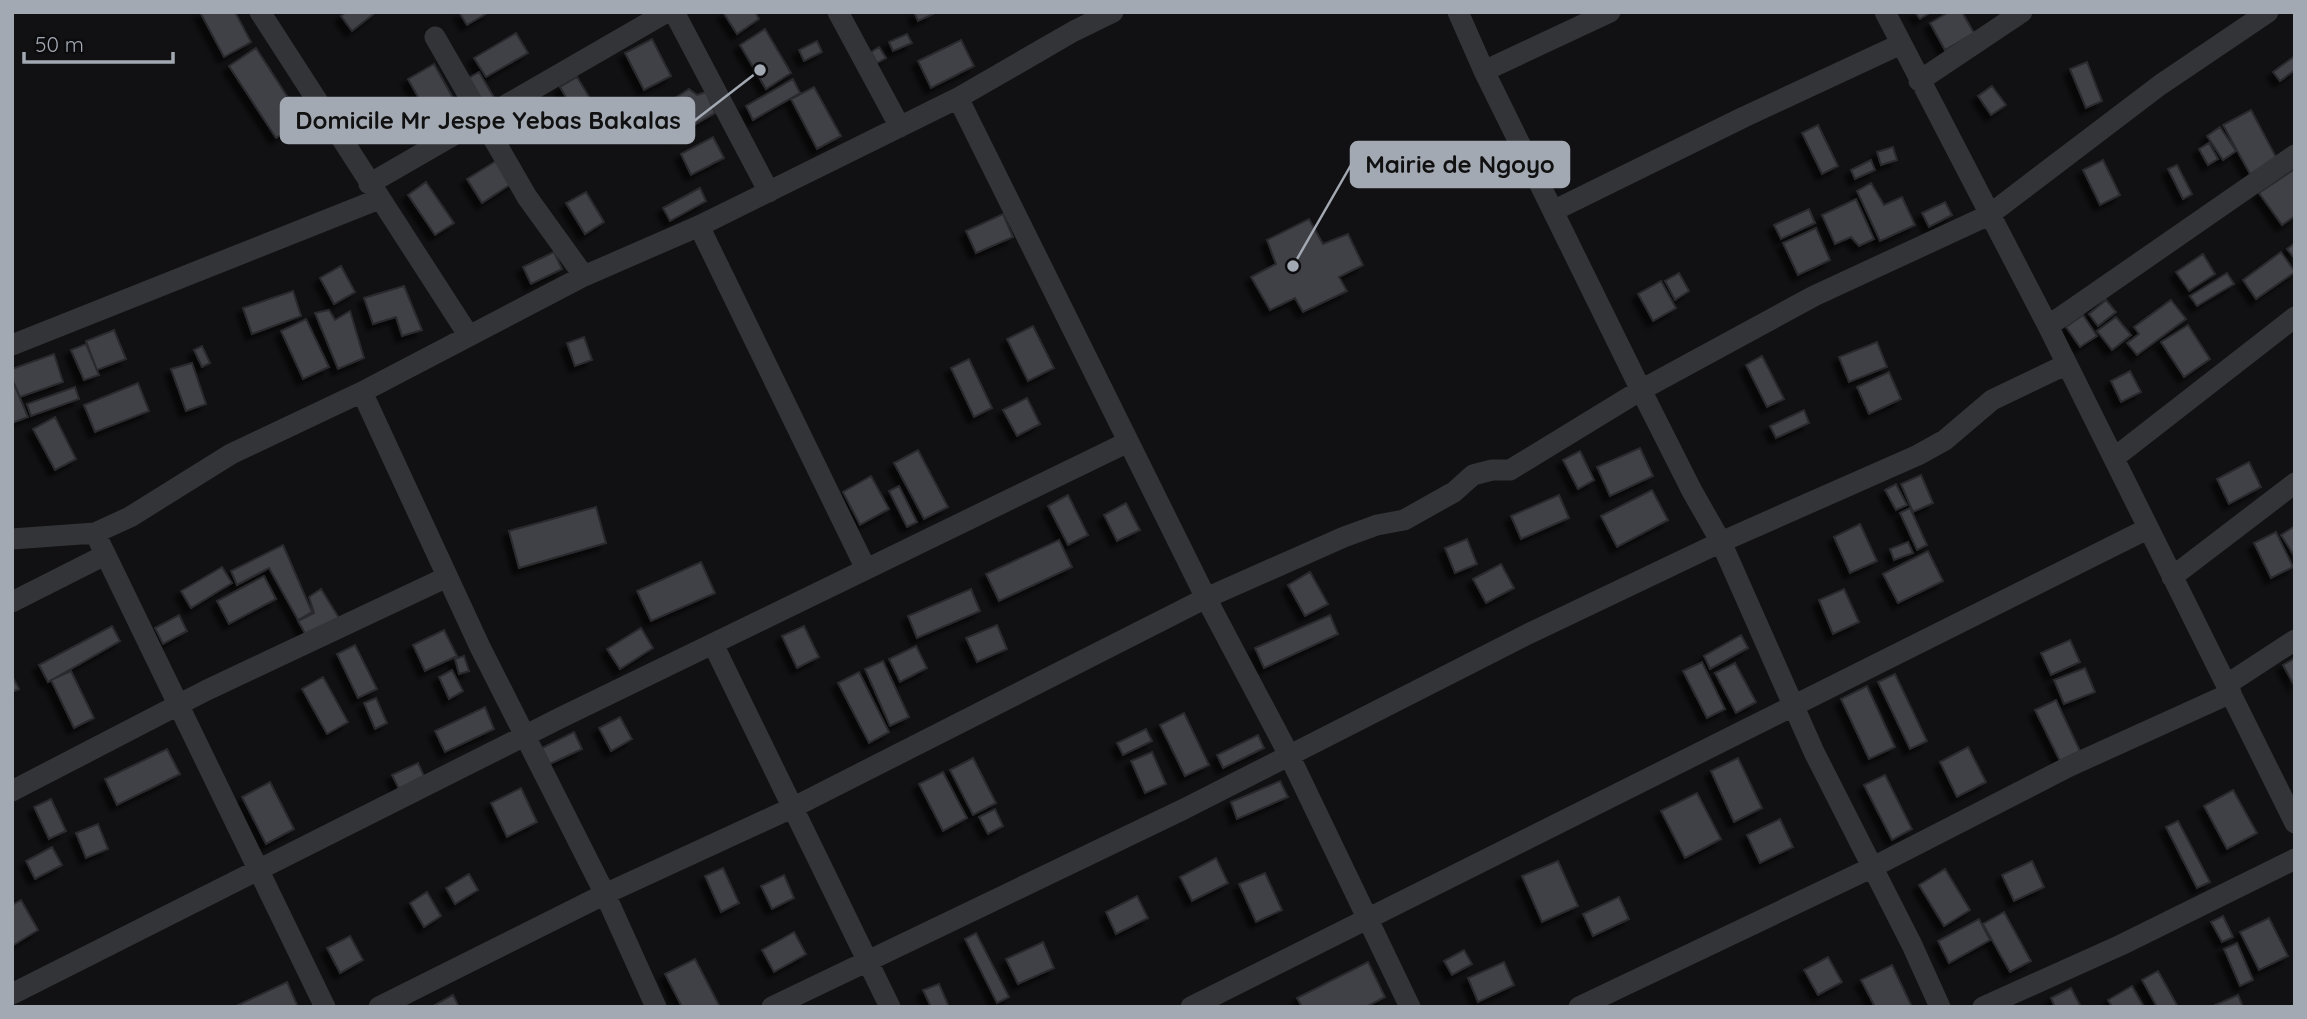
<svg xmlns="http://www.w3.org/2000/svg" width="2307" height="1019" font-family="Quicksand,sans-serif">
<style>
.building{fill:#404146;stroke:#2b2c2f;stroke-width:2;filter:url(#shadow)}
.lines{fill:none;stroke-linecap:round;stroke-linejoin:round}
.minor{stroke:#323437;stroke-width:21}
.leader{fill:none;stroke:#a3a9b3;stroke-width:2.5}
.callout-dot{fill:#a3a9b3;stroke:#0c0c0e;stroke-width:2.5}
.callout{fill:#a3a9b3;stroke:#a3a9b3;stroke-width:2.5}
.callout-label{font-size:24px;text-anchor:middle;font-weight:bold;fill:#111}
</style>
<defs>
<filter id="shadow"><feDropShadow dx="-6" dy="6" stdDeviation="2" flood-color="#0009"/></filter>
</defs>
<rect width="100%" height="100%" fill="#111113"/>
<path class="building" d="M200 12H235L251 42 224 57Z
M346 12H376L352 31 341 16Z
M459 12H489L467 25Z
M723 12H755L759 19 737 34Z
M914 12H932L933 14 918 21Z
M1915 12H1931L1920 19Z
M1949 12H1962L1974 33 1945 50 1930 23Z
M765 29 791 73 766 89 740 45Z
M516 33 528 53 486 77 474 58Z
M907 34 912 43 893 51 889 42Z
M652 39 671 76 644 90 625 53Z
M961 40 974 66 931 88 918 61Z
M817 41 822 52 804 61 799 50Z
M879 47 886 58 877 63 871 52Z
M256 48 303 121 276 138 229 66Z
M2295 56V70L2280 81 2273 72Z
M2087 62 2102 101 2086 108 2070 69Z
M434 64 458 107 432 122 408 79Z
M479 72 496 101 484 108 467 79Z
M577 77 603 120 585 130 560 87Z
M793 79 800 93 753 120 746 106Z
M1992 86 2006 105 1991 115 1978 96Z
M814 87 841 136 817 149 791 99Z
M689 89 697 95 706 92 715 113 673 137 658 109Z
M2251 110 2277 159 2250 174 2223 125Z
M1818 125 1838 166 1822 174 1802 133Z
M2220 127 2236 151 2223 160 2207 136Z
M713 137 724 158 691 175 681 154Z
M2209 143 2218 159 2208 165 2199 149Z
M1893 147 1897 160 1881 165 1877 152Z
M499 159 514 182 482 203 467 179Z
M1871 160 1875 170 1855 179 1851 170Z
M2103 160 2120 195 2100 205 2083 170Z
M2177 165 2192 194 2183 199 2168 169Z
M2295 169V216L2282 225 2259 193Z
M426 182 454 223 435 235 408 195Z
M1871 183 1884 205 1902 197 1915 225 1880 241 1857 191Z
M700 188 706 201 670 221 663 208Z
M586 192 604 222 585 234 566 203Z
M1856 199 1874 239 1859 246 1851 237 1835 244 1822 215Z
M1945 202 1952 215 1929 227 1922 213Z
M1809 209 1815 223 1781 239 1774 225Z
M1003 214 1013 237 976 253 966 231Z
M1309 219 1323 244 1348 234 1363 265 1339 277 1347 291 1303 312 1295 298 1270 310 1251 277 1276 264 1267 240Z
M1816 228 1830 260 1798 275 1783 243Z
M2295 243V259L2287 249Z
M554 252 562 269 531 284 523 267Z
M2281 252 2295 272 2256 299 2243 280Z
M2203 254 2215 274 2189 291 2176 272Z
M341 266 355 292 334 304 320 278Z
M1679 273 1689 291 1675 300 1665 281Z
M2227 273 2234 284 2197 306 2190 296Z
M1661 281 1676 308 1653 321 1638 294Z
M404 286 422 330 402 336 396 317 373 324 364 298Z
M293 291 301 316 252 334 243 308Z
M2106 300 2116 312 2098 326 2089 314Z
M2171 300 2186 319 2137 355 2127 343 2139 334 2134 327Z
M329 310 335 320 350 311 364 358 338 369 315 313Z
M2083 315 2097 336 2080 347 2066 327Z
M2116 317 2131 335 2112 350 2097 331Z
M306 319 329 367 303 379 281 331Z
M2188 325 2210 359 2184 377 2161 342Z
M1033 326 1054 368 1028 381 1007 339Z
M114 330 126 359 97 370 86 341Z
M584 337 592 360 575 366 567 343Z
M1877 342 1887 367 1849 382 1839 357Z
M86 344 99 375 84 380 71 350Z
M202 346 210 363 202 367 194 350Z
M54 354 63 382 20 397 12 379V369Z
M1762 356 1784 399 1767 407 1746 365Z
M969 359 992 408 974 417 951 368Z
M192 363 206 404 186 411 171 369Z
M2130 371 2141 392 2121 402 2111 381Z
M1889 372 1901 399 1869 414 1857 387Z
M12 379 28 417 12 423Z
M138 383 149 411 95 432 84 405Z
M75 387 79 399 31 416 27 404Z
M1027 398 1040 424 1017 436 1003 410Z
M1804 410 1809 423 1776 438 1770 426Z
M55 417 76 459 55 470 33 429Z
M1640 448 1653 476 1610 496 1597 467Z
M918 450 948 507 924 519 894 463Z
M1580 451 1594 480 1578 489 1563 460Z
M2249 462 2261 487 2229 504 2217 479Z
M1921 475 1933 503 1913 512 1901 484Z
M871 476 889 509 860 525 843 492Z
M1896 484 1907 505 1896 510 1885 490Z
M899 486 917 522 907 527 889 491Z
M1652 490 1668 520 1617 547 1601 516Z
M1068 495 1088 535 1068 545 1048 506Z
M1559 495 1569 518 1521 539 1511 516Z
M1126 503 1140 530 1117 541 1104 515Z
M596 507 606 543 519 568 509 531Z
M1910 508 1927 545 1917 550 1900 513Z
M1860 524 1877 561 1850 573 1834 537Z
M2295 526V557L2281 535Z
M2276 532 2293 567 2271 578 2254 543Z
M1467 539 1477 564 1455 573 1445 548Z
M1059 540 1072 567 999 601 986 574Z
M1908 542 1913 553 1894 560 1890 549Z
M283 545 312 612 298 620 269 568 237 585 231 571Z
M1928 551 1943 581 1898 603 1883 574Z
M701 562 715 593 651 621 637 591Z
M1501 564 1514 588 1486 603 1473 579Z
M222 567 232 583 191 608 181 591Z
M1310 572 1328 604 1305 616 1288 585Z
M264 576 276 599 229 624 217 601Z
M321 589 339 618 306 635 298 621 314 613 309 597Z
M971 589 980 611 917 638 908 616Z
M1844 589 1859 622 1833 634 1819 600Z
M179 615 187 631 163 644 155 628Z
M1330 615 1338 634 1264 668 1255 648Z
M997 625 1007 649 977 662 966 638Z
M112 626 120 641 48 682 39 665Z
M804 626 819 657 797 668 782 636Z
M641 628 653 648 620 669 607 649Z
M444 630 457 656 425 671 413 645Z
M1741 635 1748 648 1710 669 1704 656Z
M2070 640 2080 662 2051 675 2041 653Z
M355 645 377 689 358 698 337 654Z
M916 646 927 668 900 682 889 659Z
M464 656 469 671 459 674 455 659Z
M2295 658V687L2283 665Z
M883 661 909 717 890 726 865 669Z
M1702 662 1725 709 1707 718 1683 671Z
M1735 663 1756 702 1736 713 1715 673Z
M2085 668 2095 692 2064 704 2054 680Z
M452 670 463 691 449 699 439 677Z
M71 671 94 718 74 728 51 680Z
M859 672 889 732 869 743 838 683Z
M1895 674 1927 741 1910 749 1878 682Z
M12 676 19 689 12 692Z
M323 677 348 722 327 734 302 689Z
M1867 686 1895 747 1869 759 1841 699Z
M376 698 387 723 375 729 364 703Z
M2056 700 2080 751 2060 761 2035 710Z
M485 707 494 729 445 752 435 731Z
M1184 713 1209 765 1185 776 1160 725Z
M620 717 632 739 611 751 599 728Z
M1146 729 1152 741 1123 755 1117 743Z
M574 732 582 749 550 764 542 748Z
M1258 735 1264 748 1223 768 1217 755Z
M1968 747 1986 782 1957 797 1940 762Z
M167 749 180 774 117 805 105 779Z
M1152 752 1166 784 1145 793 1131 761Z
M973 758 996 803 973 815 950 770Z
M1738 758 1762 808 1734 822 1711 771Z
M418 763 424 776 399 789 392 775Z
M943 772 967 818 943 831 919 784Z
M1885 775 1912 829 1892 840 1864 785Z
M1280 781 1288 797 1237 819 1231 802Z
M270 782 294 829 266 844 242 797Z
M521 788 537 822 507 837 491 803Z
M2233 790 2257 833 2227 849 2204 806Z
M1697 793 1721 839 1685 858 1661 811Z
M51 799 66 831 49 839 34 807Z
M995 809 1003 826 988 834 979 817Z
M1780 819 1793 847 1760 863 1747 835Z
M2178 821 2210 882 2197 888 2166 827Z
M98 824 108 849 86 858 76 833Z
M52 847 62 865 35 879 26 861Z
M1216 858 1228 883 1192 901 1180 877Z
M1558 861 1578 906 1542 922 1522 876Z
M2032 861 2044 887 2014 901 2002 875Z
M723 868 739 903 721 912 705 876Z
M1945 869 1970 910 1944 926 1919 885Z
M1265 873 1282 910 1256 922 1239 884Z
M469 874 478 890 455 904 446 888Z
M784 875 794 898 772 909 761 886Z
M427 892 441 916 424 927 410 903Z
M1137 896 1148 918 1116 934 1106 912Z
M1619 897 1629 919 1593 936 1583 914Z
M21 900 38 930 12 946V905Z
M2004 912 2031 961 2010 972 1983 924Z
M2223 916 2233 937 2222 942 2211 922Z
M2269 918 2288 956 2259 970 2240 932Z
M1979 919 1990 940 1949 963 1938 941Z
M794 932 806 954 774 972 762 950Z
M976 933 1009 997 997 1003 965 939Z
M350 936 363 960 340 973 327 948Z
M1043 942 1054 968 1018 984 1006 959Z
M2237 943 2253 980 2240 986 2224 949Z
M1464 950 1472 964 1452 975 1444 961Z
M1828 957 1842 982 1818 995 1804 970Z
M695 959 720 1007H682L665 974Z
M1368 962 1385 997 1366 1007H1302L1297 998Z
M1504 962 1514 985 1478 1002 1468 978Z
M1892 965 1912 1007H1875L1861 980Z
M2158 971 2178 1007H2157L2142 980Z
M287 982 298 1007H234Z
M939 984 949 1007H931L923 990Z
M2132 986 2144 1007H2112L2108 1000Z
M2071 988 2081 1007H2055L2051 998Z
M453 995 459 1007H436L435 1005Z
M2238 995 2243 1007H2213V1006Z"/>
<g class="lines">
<path class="minor" d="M260 12 469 336
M674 12 769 192
M838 12 900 127
M1458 12 1484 71 1641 390 1692 491 1721 542 1814 752 1912 945 1940 1007
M1885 12 2048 326 2295 823
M435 37 527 197 584 276
M1484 71 1610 12
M1919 81 2022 12
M958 98 1206 598 1289 755 1410 1007
M369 184 667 12
M1553 211 1744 117 1901 44
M699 226 866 569
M2048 326 2295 155
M12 345 379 199
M362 392 480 647 605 894 656 1007
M2114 458 2295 317
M95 533 325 1007
M12 539 95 533 130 517 231 454 362 392 584 276 699 226 958 98 1074 31 1113 12
M2172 577 2295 483
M12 602 105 555
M713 644 890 1007
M2226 685 2295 640
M12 791 205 691 447 577
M12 994 560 718 1128 442
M379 1007 605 894 794 807 1206 598 1344 537 1377 525 1404 520 1454 492 1473 475 1492 470H1510L1641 390 1814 296 1989 215 2160 85 2268 12
M772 1007 1184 809 1528 634 1721 542 1918 455 1945 440 1992 400 2067 364
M1191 1007 2147 529
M1579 1007 1873 867 2070 766 2231 693
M1983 1007 2121 945 2295 859"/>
</g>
<path class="leader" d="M760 70L694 121M1293 266L1351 165"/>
<g class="callout-dot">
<circle cx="760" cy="70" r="7"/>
<circle cx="1293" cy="266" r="7"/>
</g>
<g class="callout">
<rect x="281" y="98" width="413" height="45" rx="7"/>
<rect x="1351" y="142" width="218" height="45" rx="7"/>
</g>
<g class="callout-label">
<text x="488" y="129">Domicile Mr Jespe Yebas Bakalas</text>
<text x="1460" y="173">Mairie de Ngoyo</text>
</g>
<rect width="2307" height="1019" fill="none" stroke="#a3a9b3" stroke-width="28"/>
<path d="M24 52v10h149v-10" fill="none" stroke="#a3a9b3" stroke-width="3.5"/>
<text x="35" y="52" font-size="21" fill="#a3a9b3" stroke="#0c0c0e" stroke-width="5" paint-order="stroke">50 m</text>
</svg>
